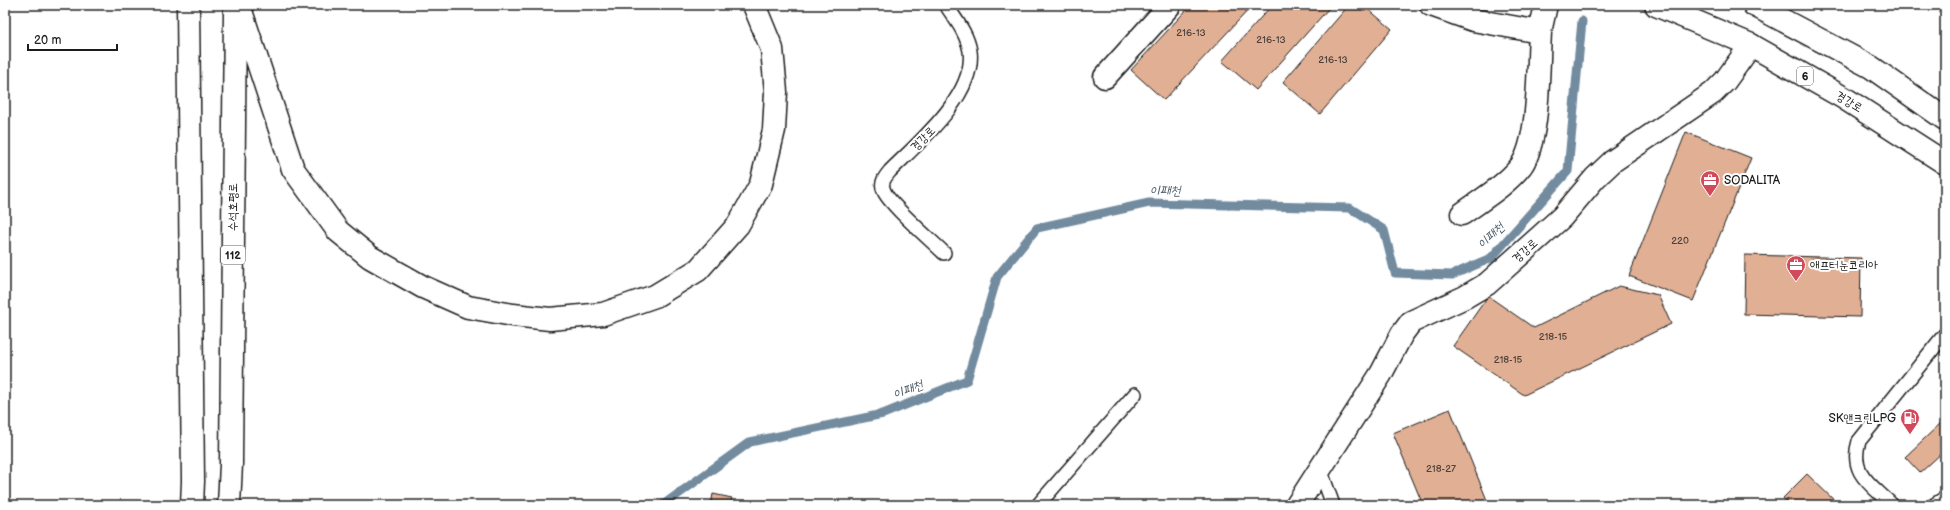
<svg xmlns="http://www.w3.org/2000/svg" width="1950" height="510" font-family="'Balsamiq Sans','Poor Story',sans-serif">
<style>
.lines{fill:none;stroke-linecap:round;stroke-linejoin:round}
.stream{stroke:#728b9f;stroke-width:9}
.building{fill:#e1b094;stroke:#1c1c1c}
.lane-casing{stroke:#1c1c1c;stroke-width:16}
.street-casing{stroke:#1c1c1c;stroke-width:25}
.primary-casing{stroke:#1c1c1c;stroke-width:25}
.highway-casing{stroke:#1c1c1c;stroke-width:25}
.lane{stroke:#fff;stroke-width:13}
.street{stroke:#fff;stroke-width:22}
.primary{stroke:#fff;stroke-width:22}
.highway{stroke:#fff;stroke-width:22}
.labels{text-anchor:middle;dominant-baseline:central;stroke-width:4;stroke-linejoin:round;paint-order:stroke}
.number-label{font-size:10px;fill:#4d413a}
.shield{fill:#fff;stroke:#606060;stroke-width:1}
.shield-label{font-size:11px;font-weight:bold;fill:#1c1c1c}
.street-label{font-size:12px;fill:#1c1c1c;stroke:#fff}
.poi-label{font-size:12px;fill:#1c1c1c;stroke:#fff;text-anchor:start}
.water-label{font-size:13px;font-style:italic;fill:#4e5d69;stroke:#fff}
</style>
<rect width="100%" height="100%" fill="#fff"/>
<filter id="ink" filterUnits="userSpaceOnUse"><feTurbulence type="fractalNoise" baseFrequency=".025" numOctaves="2"/><feDisplacementMap in="SourceGraphic" scale="8" xChannelSelector="R" yChannelSelector="G"/><feConvolveMatrix kernelMatrix="1 2 1 2 8 2 1 2 1" color-interpolation-filters="sRGB"/></filter>
<g filter="url(#ink)">
<g class="lines">
<path class="stream" d="M663 505 750 442 883 414 967 380 997 277 1037 228 1149 203 1350 208 1384 230 1395 273 1452 275 1491 258 1568 171 1582 21"/>
</g>
<path class="building" d="M1191 5H1253L1164 100 1131 70Z
M1272 5H1326L1329 8 1256 90 1222 61Z
M1349 5H1363L1392 29 1320 114 1283 82Z
M1686 132 1751 158 1693 301 1629 276Z
M1745 255 1861 258 1860 317 1744 314Z
M1619 286 1658 295 1671 324 1524 395 1453 346 1488 296 1534 328Z
M1450 409 1489 505H1423L1393 433Z
M1941 423 1945 427V450L1920 473 1905 457Z
M1807 474 1839 505H1790L1783 498Z
M713 494 732 498 730 505H711Z"/>
<g class="lines">
<defs>
<path id="lane" d="M944 253C932 241 888 203 884 191 880 183 885 177 890 171 918 143 976 95 970 51 967 33 955 19 946 5
M1320 469 1333 505
M1038 505 1135 394
M1892 505C1871 484 1849 474 1859 441L1945 334
M1934 505 1945 498"/>
<path id="street" d="M1431 5 1473 20 1540 32 1546 5
M1105 77 1170 5
M1462 214C1481 200 1505 186 1521 166 1540 141 1538 65 1540 32
M1297 505 1381 374 1402 334 1411 322 1465 297 1487 284 1562 217 1595 178 1613 161 1713 93 1725 81 1751 45"/>
<path id="primary" d="M1656 5 1751 45 1844 98 1945 163
M1754 5 1871 67 1945 119"/>
<path id="highway" d="M188 5 193 481 192 505
M239 5 293 169 338 231 370 257 423 287 468 307 513 315 550 319 603 314 655 296 698 270 738 225 761 184 774 130 776 92 772 49 754 5
M229 505 231 464 235 10"/>
</defs>
<use href="#lane" class="lane-casing"/>
<use href="#street" class="street-casing"/>
<use href="#primary" class="primary-casing"/>
<use href="#highway" class="highway-casing"/>
<use href="#lane" class="lane"/>
<use href="#street" class="street"/>
<use href="#primary" class="primary"/>
<use href="#highway" class="highway"/>
</g>
</g>
<defs>
<symbol id="office-pin" viewBox="-11 -11 22 30"><path d="M0 17L-7.5 6A9.5 9.5 0 1 1 7.5 6Z" fill="#d1495b" stroke="#fff"/><path d="M-6-3h4V-5.5h4V-3h4V5H-6ZM-1-4.5V-3h2v-1.5ZM-6 0V1H6V0Z" fill="#fff"/></symbol>
<symbol id="fuel-pin" viewBox="-11 -11 22 30"><path d="M0 17L-7.5 6A9.5 9.5 0 1 1 7.5 6Z" fill="#d1495b" stroke="#fff"/><path d="M-5.5-6h7V0h2V4h1.3V-2.5L3-4.5l.8-.8L6-3V5H2.5V1h-1V6h-7ZM-4.2-4.7v3.2H.2V-4.7Z" fill="#fff"/></symbol>
</defs>
<g fill-rule="evenodd">
<use href="#office-pin" x="1699" y="169" width="22" height="30"/>
<use href="#office-pin" x="1785" y="254" width="22" height="30"/>
<use href="#fuel-pin" x="1899" y="407" width="22" height="30"/>
</g>
<g class="labels">
<g class="number-label">
<text x="1191" y="33">216-13</text>
<text x="1271" y="40">216-13</text>
<text x="1333" y="60">216-13</text>
<text x="1680" y="241">220</text>
<text x="1553" y="337">218-15</text>
<text x="1508" y="360">218-15</text>
<text x="1441" y="469">218-27</text>
</g>
<g class="shield">
<rect x="1797" y="67" width="16" height="18" rx="3"/>
<rect x="221" y="246" width="24" height="18" rx="3"/>
</g>
<g class="shield-label">
<text x="1805" y="76">6</text>
<text x="233" y="255">112</text>
</g>
<g class="street-label">
<text transform="translate(1849 102) rotate(31)">경강로</text>
<text transform="translate(923 139) rotate(-45)">경강로</text>
<text transform="translate(233 207) rotate(-90)">수석호평로</text>
<text transform="translate(1525 251) rotate(-42)">경강로</text>
</g>
<g class="poi-label">
<text x="1724" y="180">SODALITA</text>
<text x="1810" y="265">애프터눈코리아</text>
<text x="1896" y="418" text-anchor="end">SK앤크린LPG</text>
</g>
<g class="water-label">
<text transform="translate(1165 191) rotate(-1)">이패천</text>
<text transform="translate(1491 236) rotate(-44)">이패천</text>
<text transform="translate(908 390) rotate(-22)">이패천</text>
</g>
</g>
<rect width="1950" height="510" fill="none" stroke="#fff" stroke-width="20"/>
<rect x="10" y="10" width="1930" height="490" fill="none" stroke="#1c1c1c" stroke-width="1.5" filter="url(#ink)"/>
<path d="M28 44v6h89v-6" fill="none" stroke="#1c1c1c" stroke-width="2"/>
<text x="34" y="44" font-size="12" fill="#1c1c1c" stroke="#ffffff" stroke-width="3" paint-order="stroke">20 m</text>
</svg>
